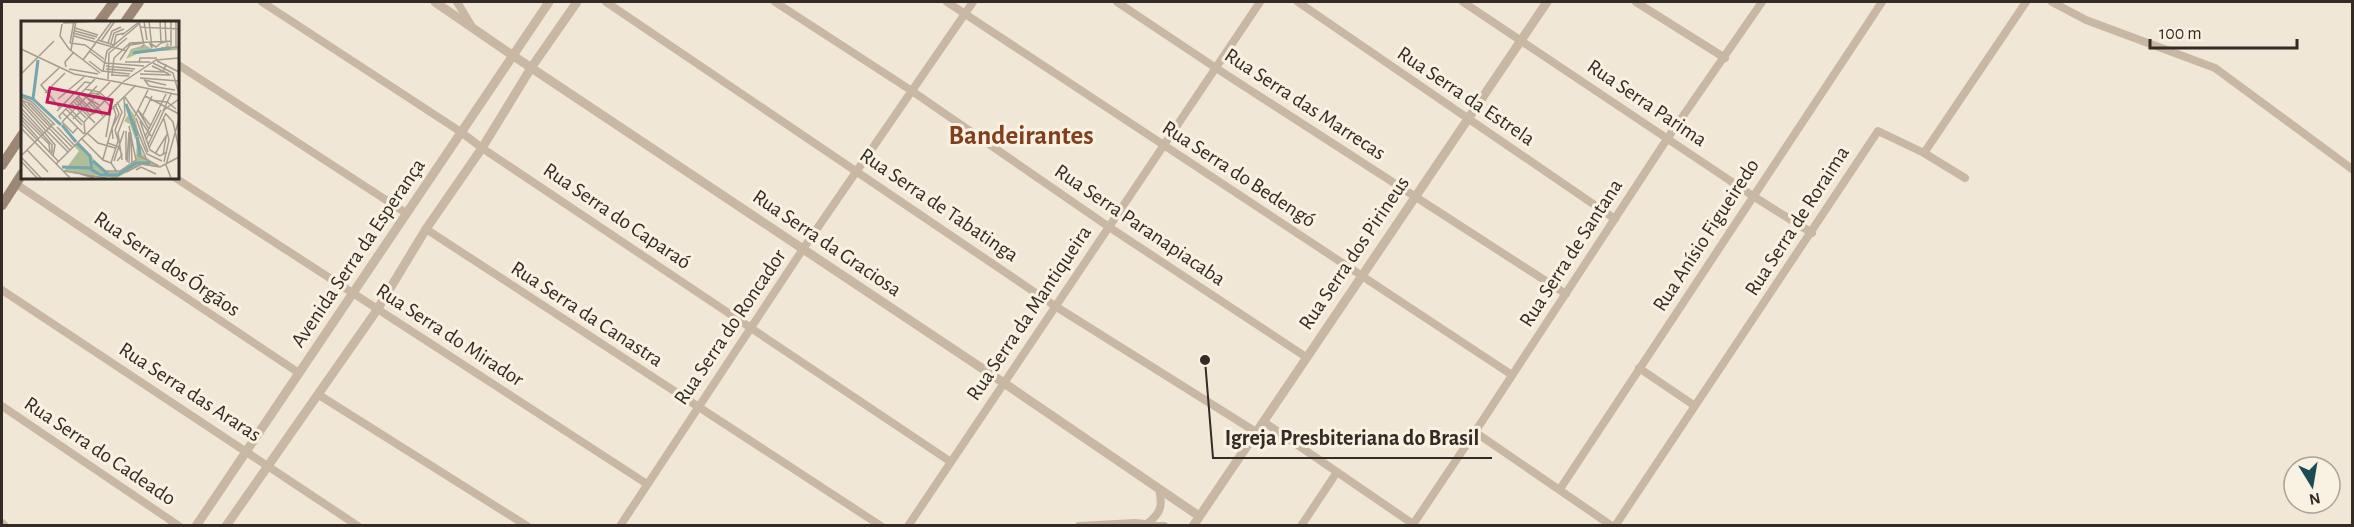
<svg xmlns="http://www.w3.org/2000/svg" width="2354" height="527" font-family="'Alegreya Sans',sans-serif">
<style>
.lines{fill:none;stroke-linecap:round;stroke-linejoin:round}
.minor{stroke:#c8b8a3;stroke-width:8}
.tertiary{stroke:#c8b8a3;stroke-width:9}
.secondary{stroke:#9c8674;stroke-width:10}
.labels{text-anchor:middle;dominant-baseline:central;stroke-width:6;stroke-linejoin:round;paint-order:stroke}
.street-label{font-size:21px;fill:#332b25;stroke:#f9f1e2}
.district-label{font-size:27px;font-weight:bold;fill:#823f1e;stroke:#f9f1e2}
.inset-river{fill:none;stroke:#75a6ae;stroke-width:3}
.inset-road{fill:none;stroke:#a59c8f;stroke-width:1.5}
.view{fill:#c2185b;fill-opacity:0.15;stroke:#c2185b;stroke-width:3}
.inset-edge{fill:none;stroke:#332b25;stroke-width:3}
.leader{fill:none;stroke:#332b25;stroke-width:2}
.callout-dot{fill:#332b25;stroke:#f9f1e2;stroke-width:2}
.callout-label{font-size:22px;text-anchor:middle;font-weight:bold;fill:#332b25;stroke:#f9f1e2;stroke-width:6;stroke-linejoin:round;paint-order:stroke}
</style>
<rect width="100%" height="100%" fill="#f1e7d6"/>
<g class="lines">
<path class="minor" d="M262 2 461 132 482 148 951 462
M457 2 471 25
M606 2 1055 306 1256 432
M775 2 912 91 1109 227 1306 357
M947 2 1512 375
M1117 2 1216 68 1566 294
M1298 2 1615 219
M1463 2 1753 196 1812 233
M1636 2 1725 58
M2052 2 2086 20 2215 68 2352 169
M177 64 406 213
M1924 153 2026 2
M174 177 647 484
M16 184 299 373
M426 229 881 526
M2 290 358 526
M1639 368 1695 406
M319 395 527 526
M2 406 179 526
M1264 422 1413 524
M1475 432 1612 526
M1560 489 1882 2
M2 523 5 526
M1147 524C1161 513 1163 506 1159 489
M620 526 803 249 973 2
M908 526 1260 2
M1079 526 1135 523 1164 526
M1301 526 1337 472
M1412 526 1475 432 1667 139 1762 2
M1615 526 1878 131 1924 153 1965 178"/>
<path class="tertiary" d="M435 2 512 55 1004 383 1199 516
M196 526 549 2
M226 526 377 310 426 229 482 148 531 68 577 2
M1193 526 1547 2"/>
<path class="secondary" d="M99 22 114 2
M125 22 139 2
M2 165 22 135
M2 205 22 174"/>
</g>
<g class="labels">
<g class="street-label">
<text transform="translate(1466 96) rotate(34)">Rua Serra da Estrela</text>
<text transform="translate(1647 103) rotate(34)">Rua Serra Parima</text>
<text transform="translate(1305 104) rotate(33)">Rua Serra das Marrecas</text>
<text transform="translate(1239 174) rotate(33)">Rua Serra do Bedengó</text>
<text transform="translate(939 205) rotate(34)">Rua Serra de Tabatinga</text>
<text transform="translate(617 216) rotate(34)">Rua Serra do Caparaó</text>
<text transform="translate(1797 221) rotate(-57)">Rua Serra de Roraima</text>
<text transform="translate(1140 225) rotate(34)">Rua Serra Paranapiacaba</text>
<text transform="translate(1706 235) rotate(-57)">Rua Anísio Figueiredo</text>
<text transform="translate(827 243) rotate(34)">Rua Serra da Graciosa</text>
<text transform="translate(358 253) rotate(-56)">Avenida Serra da Esperança</text>
<text transform="translate(1354 253) rotate(-56)">Rua Serra dos Pirineus</text>
<text transform="translate(1571 253) rotate(-57)">Rua Serra de Santana</text>
<text transform="translate(167 264) rotate(34)">Rua Serra dos Órgãos</text>
<text transform="translate(1029 313) rotate(-56)">Rua Serra da Mantiqueira</text>
<text transform="translate(587 314) rotate(33)">Rua Serra da Canastra</text>
<text transform="translate(730 327) rotate(-56)">Rua Serra do Roncador</text>
<text transform="translate(450 335) rotate(33)">Rua Serra do Mirador</text>
<text transform="translate(190 392) rotate(33)">Rua Serra das Araras</text>
<text transform="translate(100 451) rotate(34)">Rua Serra do Cadeado</text>
</g>
<g class="district-label">
<text x="1021" y="135">Bandeirantes</text>
</g>
</g>
<g transform="translate(21 21)">
<rect width="158" height="158" fill="#f1e7d6"/>
<path d="M147 20 148 26H157V29L120 31 105 38 110 28 124 24 133 29 143 28ZM104 81 114 95 121 133 138 146 121 144 95 157 43 150 58 130 53 125 57 120 83 150 97 151 115 140 116 116 114 118 109 103 103 100 107 94Z" fill="#aebf97"/>
<path class="inset-river" d="M112 32 150 27M0 74 12 78 40 104M12 78 17 39M105 83 116 115M41 104 55 121M116 116 119 134M56 122 69 135 71 149 80 154H97L115 142H129M72 140 87 153M41 146 71 147"/>
<path class="inset-road" d="M118 0 123 24 120 26M123 0 126 19M128 0 131 27 128 21M150 0V25M155 0V26M42 2 76 0M41 3 39 15 48 28 79 52M119 6 158 8M54 7 77 14M54 10 76 16M52 12 74 18M101 14 118 1M53 15 106 30M77 19 93 24 95 14 104 12M80 20 94 0M49 22 64 24 83 38M49 22 53 0M87 22 91 10 100 6M90 22 93 12 103 8M140 22 145 21 144 0M130 23 135 26 140 22 139 0M140 27 158 26M0 28 53 53 102 62M50 29 55 0M68 30 84 42 123 45M18 35 33 20M62 39 91 0M99 39 109 24 123 22M68 40 81 50 109 53M136 40 158 51M104 41H129M118 42 119 37H136M132 42 152 52 158 73M85 45 114 48M131 45 148 53M45 46 44 41 53 31M38 47 20 64 39 87M48 48 77 53M85 48 112 50M82 50 86 30 118 3M123 50 142 51 145 43M0 53 17 36M119 53 150 54M90 54 108 55M91 54 93 37 109 22 150 20M119 57 158 60M87 58 88 32 106 17M123 58 128 65 154 69M123 59 145 64M102 61 135 39 158 37M100 62 158 74M64 68 78 71 85 77M24 72 44 52M69 72 77 73 90 86M60 73 78 84M57 75 74 92 69 94M124 75 158 93M0 76 11 81 34 104M65 76 83 93M104 76 130 115M56 77 71 92M37 78 63 56M54 78 69 94M0 79 10 83 30 104M129 79 146 81 155 88M52 80 74 102M2 81 27 108M96 81 101 91 94 109 97 119M0 82 25 110M43 82 62 101M50 82 65 97M68 82 82 95M7 83 29 106M0 87 23 112M45 88 61 104M117 89 130 105M117 89 128 108M36 90 64 61 70 62M142 90 150 73M0 91 21 113M41 91 63 113M145 93 152 101 158 128M122 94 131 75M0 95 28 123 29 131M114 95 127 69M115 97 127 131M0 98 17 117M40 98 38 95 74 58M52 98 89 61M143 98 148 119 143 141M112 99 126 133 141 140M119 100 129 129 139 135 146 131M41 101 76 65M41 101 52 112 57 106M0 102 16 119M30 105 51 126M36 106 53 124M0 107 49 157M28 107 49 129M26 110 47 131M24 112 34 124 32 135M66 112 77 122 94 127M110 112 111 143M64 113 63 101 100 63M22 114 31 124V132M85 116 90 87M124 116 145 73M60 117 82 139 90 142M88 117 95 94 92 85M92 118 91 107 98 93 94 83M17 119 37 140M117 119 125 137M125 119 140 89M87 122 98 126 101 134 96 140M127 124 143 89 158 78M128 127 145 92M6 129 27 151M134 133 147 112M116 134 138 145M142 134 145 116M0 135 32 103M0 136 20 157M82 138 88 117M101 139 97 112 104 94 103 77M105 139V110M0 140 16 157M93 140 103 110M106 141 108 111M108 142 109 113M35 143 115 64M115 149 120 146 135 153M43 150 85 157M85 150H99L115 139 108 105M53 151 73 157M96 151 90 142 98 117M105 151 120 143 139 146 158 136M150 157 145 144 158 98"/>
<path class="view" d="M29 67 91 79 88 93 26 81Z"/>
<rect width="158" height="158" class="inset-edge"/>
</g>
<path class="leader" d="M1205 360L1213 458H1492"/>
<circle class="callout-dot" cx="1205" cy="360" r="6"/>
<g class="callout-label">
<text x="1352" y="445">Igreja Presbiteriana do Brasil</text>
</g>
<rect width="2354" height="527" fill="none" stroke="#332b25" stroke-width="6"/>
<g transform="translate(2312 485) rotate(169)"><circle r="28" fill="#f9f1e2" stroke="#aaa296" stroke-width="1.5"/>
<path d="M0-4.5L10 22L0 15L-10 22Z" fill="#1b4b54"/>
<text y="-9" font-size="16" font-weight="bold" text-anchor="middle" fill="#332b25">N</text>
</g>
<path d="M2150 39v9h147v-9" fill="none" stroke="#332b25" stroke-width="3"/>
<text x="2159" y="39" font-size="18" fill="#332b25" stroke="#f9f1e2" stroke-width="4.5" paint-order="stroke">100 m</text>
</svg>
